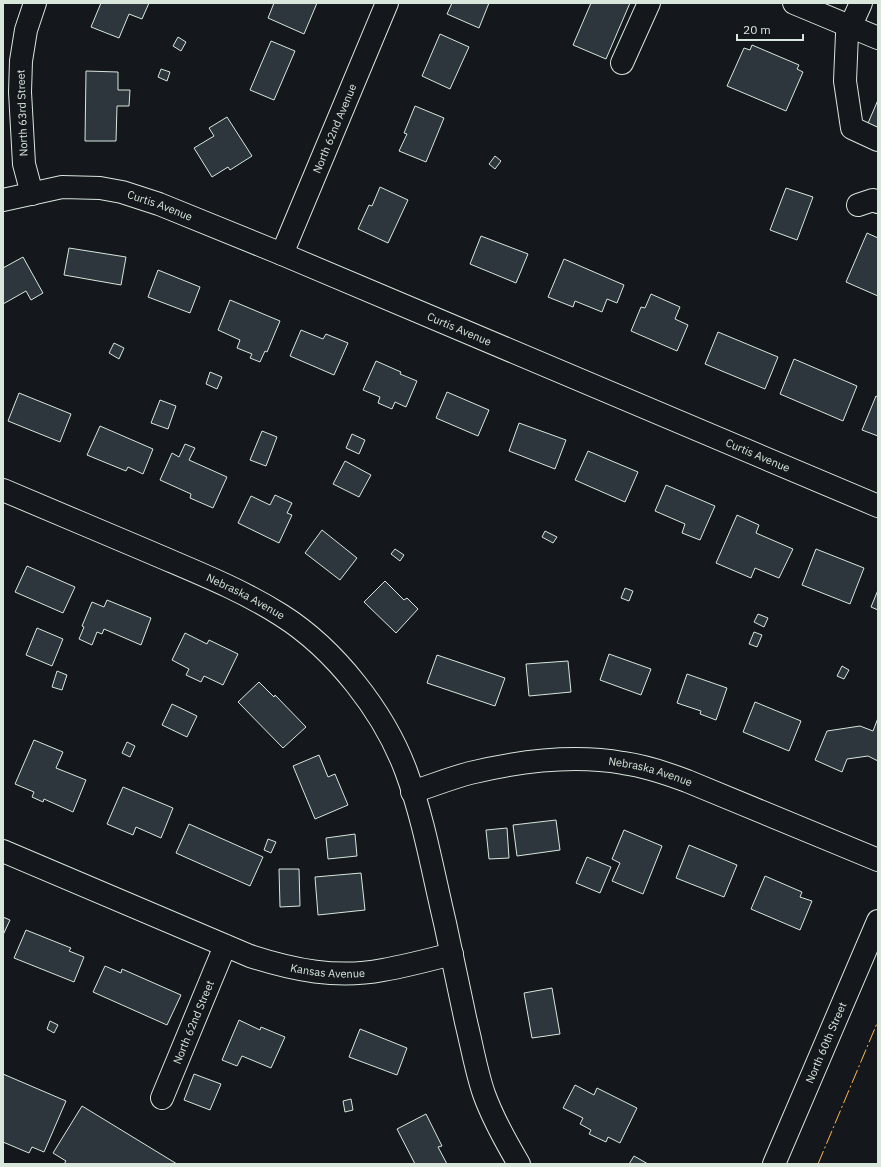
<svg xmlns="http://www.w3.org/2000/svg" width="881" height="1167" font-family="'IBM Plex Sans',sans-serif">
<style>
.building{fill:#2c363c;stroke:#d8e6dc}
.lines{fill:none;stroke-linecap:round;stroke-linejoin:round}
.minor-casing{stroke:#d8e6dc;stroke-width:24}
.major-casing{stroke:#d8e6dc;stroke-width:24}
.minor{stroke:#14181c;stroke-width:22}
.major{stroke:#14181c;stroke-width:22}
.power{stroke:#ffb74d;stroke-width:1;stroke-dasharray:14 3 2 3;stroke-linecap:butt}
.labels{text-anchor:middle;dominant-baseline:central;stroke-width:3;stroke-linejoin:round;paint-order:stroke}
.street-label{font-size:11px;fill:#d8e6dc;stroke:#14181c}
</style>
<rect width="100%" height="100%" fill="#14181c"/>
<path class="building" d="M101 3H149L142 19 129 14 119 38 91 27Z
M274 3H317L304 34 268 18Z
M452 3H489L479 28 447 14Z
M591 3H630L606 59 573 45Z
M440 34 469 47 450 89 422 76Z
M178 37 186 42 181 51 173 46Z
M271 41 295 51 274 100 250 90Z
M752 45 799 65 797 69 803 72 786 111 727 86 744 48 750 50Z
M161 69 170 72 167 81 158 77Z
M86 71 118 72V90H130L129 106H117L116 141H85Z
M878 100V136L865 130Z
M415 106 444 118 426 162 399 151 407 134 404 133Z
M227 117 252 156 230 170 228 167 212 177 194 148 214 136 209 128Z
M495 156 501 161 495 169 489 164Z
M380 187 408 200 388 243 358 229 369 205 372 206Z
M786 188 813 197 797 240 770 230Z
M867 233 878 238V296L846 282Z
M481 236 528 254 516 283 470 264Z
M69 248 126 257 121 285 64 275Z
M23 257 43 293 31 300 26 291 3 304V268Z
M564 259 624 285 617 303 607 299 602 312 575 301 573 307 548 297Z
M158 270 200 287 190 313 148 297Z
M651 294 680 307 675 319 688 325 677 351 631 331 641 307 645 308Z
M230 300 280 321 267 352 265 351 260 362 250 358 252 354 237 348 240 340 218 330Z
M301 330 323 339 326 334 348 343 334 375 290 356Z
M718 332 778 357 765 389 705 364Z
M114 343 124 348 119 359 109 353Z
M794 359 857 386 843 421 780 394Z
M376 361 401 372 400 374 417 381 406 407 395 402 392 409 378 403 380 397 363 390Z
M210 372 222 377 217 389 206 384Z
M447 392 489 410 478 436 436 418Z
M19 393 71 414 60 442 8 421Z
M876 396 878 397V436L862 430Z
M160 400 176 406 168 429 151 423Z
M519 423 566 440 555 469 509 451Z
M100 426 153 449 143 474 128 467 126 471 87 455Z
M262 431 277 437 266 466 250 460Z
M352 434 365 440 359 454 346 448Z
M185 444 195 448 189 460 227 477 213 508 190 498 191 494 160 480 172 453 179 457Z
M588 451 638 472 625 502 575 480Z
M345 461 371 475 359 497 333 484Z
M666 485 715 506 700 540 682 533 685 524 655 511Z
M275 495 292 503 287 513 292 515 279 543 238 523 251 496 270 505Z
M737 515 759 525 756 533 793 549 779 578 755 568 751 578 716 563Z
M322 530 357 558 340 580 305 553Z
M545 531 557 537 553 543 542 537Z
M395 549 404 555 400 561 391 554Z
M816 549 864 568 850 604 802 585Z
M27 566 75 587 63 613 15 592Z
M385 581 404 600 407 598 418 609 396 633 364 602Z
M625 588 633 591 629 601 621 598Z
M878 590V610L871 607Z
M107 600 151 618 141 645 104 629 102 634 97 632 92 645 79 639 84 627 82 626 92 602 104 607Z
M758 614 768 618 764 627 754 622Z
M37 628 63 639 52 666 26 655Z
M754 632 762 635 757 647 749 644Z
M185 633 207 644 209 640 238 654 223 685 204 676 201 682 186 675 189 669 172 660Z
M609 654 651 669 641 695 600 680Z
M437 655 505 678 495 706 427 683Z
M568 661 571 692 529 696 526 664Z
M842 666 849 670 844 679 837 676Z
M57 671 67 675 62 690 52 687Z
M687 674 727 688 716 720 700 714 701 711 677 703Z
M259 682 274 697 275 695 306 727 283 748 238 702Z
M755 702 801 721 789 751 743 732Z
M172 704 197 716 187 737 162 725Z
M878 718V761L868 756 847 759 842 772 815 760 827 731 860 726 873 731Z
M34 740 63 752 56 768 86 780 73 812 44 799 43 802 32 797 34 792 15 784Z
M127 742 135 746 130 757 122 753Z
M319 755 328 777 335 774 348 805 315 819 293 766Z
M123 787 173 808 161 838 136 827 133 835 107 824Z
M556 820 560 850 517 856 513 825Z
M189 824 263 857 250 886 176 853Z
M507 828 509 858 489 859 486 830Z
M624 830 662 846 643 894 612 881 620 863 612 859Z
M355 834 357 856 328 859 326 838Z
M268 839 276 842 271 853 264 850Z
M689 845 737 865 724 897 676 878Z
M587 857 611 867 600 893 576 883Z
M279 869H299L300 906 280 907Z
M361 873 365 910 318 915 315 877Z
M765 876 802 892 800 897 812 901 800 930 751 909Z
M3 917 10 920 3 935Z
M26 930 71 948 69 951 84 957 74 982 14 958Z
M105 966 121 973 122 969 181 995 167 1025 93 992Z
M552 988 560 1034 532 1038 524 993Z
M239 1020 260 1030 261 1027 285 1037 271 1068 242 1056 237 1066 222 1060Z
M50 1021 58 1025 54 1033 47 1029Z
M360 1029 407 1048 397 1075 349 1057Z
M3 1074 66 1101 44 1152 32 1147 29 1153 3 1142Z
M194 1074 221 1084 210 1110 184 1100Z
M575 1085 594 1095 597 1088 637 1108 620 1143 608 1137 606 1142 589 1134 591 1130 580 1124 583 1118 563 1108Z
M351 1099 353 1110 345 1112 343 1101Z
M82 1106 177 1164H64L66 1161 53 1153Z
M426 1114 442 1146 438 1147 447 1164H415L397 1129Z
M634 1156 648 1164H629Z"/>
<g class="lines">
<defs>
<g id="minor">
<path d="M794 3 878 38"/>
<path d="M861 3 847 34 845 81 852 128 878 140"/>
<path d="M622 63 649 3"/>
<path d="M32 194 24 164 20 92 21 61 26 30 35 3"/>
<path id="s1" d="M3 200 62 187 100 188 122 192 159 204 282 254 878 506"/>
<path d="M858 205 873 200 878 202"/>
<path id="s2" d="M282 254 387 3"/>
<path id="s3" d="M3 490C53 511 102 532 152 553 196 572 240 589 281 615 335 649 384 712 406 771 424 820 433 873 445 923 452 956 459 989 466 1022 472 1046 476 1071 484 1094 493 1119 506 1142 519 1164"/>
<path id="s4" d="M412 792C431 786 451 778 470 773 520 761 572 754 623 763 645 766 666 773 687 781L878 860"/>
<path id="s5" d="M3 851 250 956C293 970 337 979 383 970 406 966 429 960 452 954"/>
<path id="s6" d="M162 1098 225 946"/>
</g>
<g id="major">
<path id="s7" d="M774 1164 878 921"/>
</g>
</defs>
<use href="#minor" class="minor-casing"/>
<use href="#major" class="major-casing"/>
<use href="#minor" class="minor"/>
<use href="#major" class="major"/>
<path class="power" d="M818 1164 878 1021"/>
</g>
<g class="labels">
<g class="street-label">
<text transform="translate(22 113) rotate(-92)">North 63rd Street</text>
<text stroke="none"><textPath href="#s2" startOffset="136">North 62nd Avenue</textPath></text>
<text stroke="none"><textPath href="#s1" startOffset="161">Curtis Avenue</textPath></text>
<text stroke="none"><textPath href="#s1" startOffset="485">Curtis Avenue</textPath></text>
<text stroke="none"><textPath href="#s1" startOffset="809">Curtis Avenue</textPath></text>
<text stroke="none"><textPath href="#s3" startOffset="265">Nebraska Avenue</textPath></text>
<text stroke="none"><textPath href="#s4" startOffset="244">Nebraska Avenue</textPath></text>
<text stroke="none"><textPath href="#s5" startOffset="348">Kansas Avenue</textPath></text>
<text stroke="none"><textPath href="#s6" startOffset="82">North 62nd Street</textPath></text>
<text stroke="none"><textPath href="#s7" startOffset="132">North 60th Street</textPath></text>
</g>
</g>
<rect width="881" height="1167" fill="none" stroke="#d8e6dc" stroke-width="8"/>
<path d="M737 34v6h66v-6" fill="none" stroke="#d8e6dc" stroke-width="2"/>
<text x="743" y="34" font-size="12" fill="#d8e6dc" stroke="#14181c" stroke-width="3" paint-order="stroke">20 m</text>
</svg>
